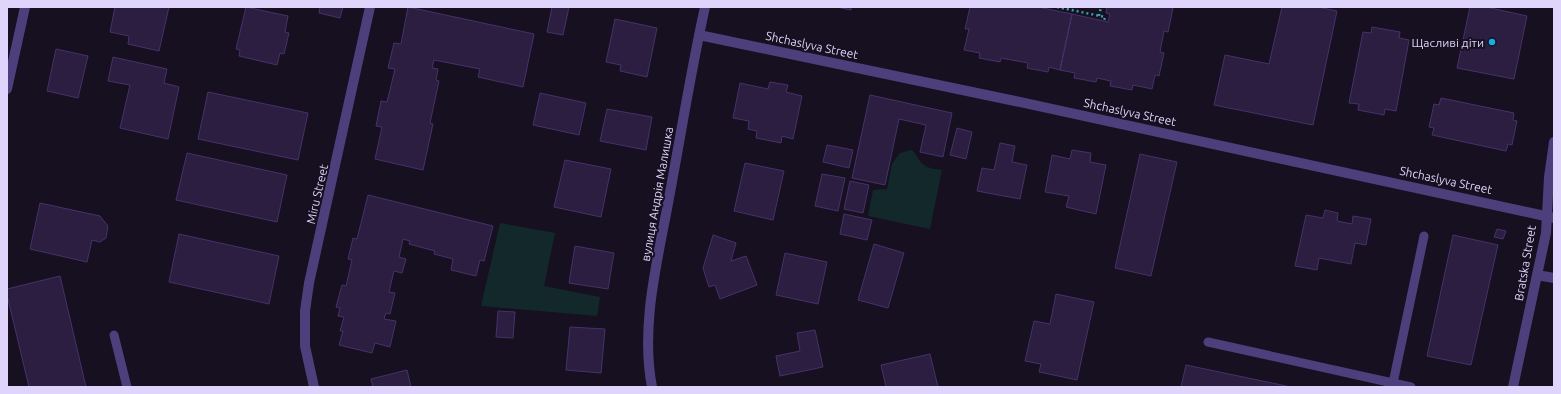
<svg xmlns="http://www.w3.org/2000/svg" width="1561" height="394" font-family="Ubuntu,sans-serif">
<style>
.green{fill:#13282b}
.building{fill:#2b1e40;stroke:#46326a}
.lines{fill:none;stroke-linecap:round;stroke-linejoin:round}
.path{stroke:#3a9da9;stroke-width:2.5;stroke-dasharray:2 3;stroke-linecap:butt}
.lane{stroke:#4c3f7c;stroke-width:9}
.street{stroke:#4c3f7c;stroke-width:10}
.poi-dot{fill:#16aee5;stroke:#161021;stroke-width:1.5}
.labels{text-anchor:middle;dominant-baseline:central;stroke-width:4;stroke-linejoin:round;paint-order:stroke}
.poi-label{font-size:12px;fill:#dfd4fb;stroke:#161021;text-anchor:end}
.street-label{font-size:12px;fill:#dfd4fb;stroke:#161021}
</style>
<rect width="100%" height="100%" fill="#161021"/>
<path class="green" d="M912 150C917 155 919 162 924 165 929 169 936 169 942 170L930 229 868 216 873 190 887 189 892 164 900 153Z
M500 223 555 233 544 286 600 297 597 316 481 306Z"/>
<path class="building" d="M115 7H169L159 51 128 44 129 36 110 32Z
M246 7 288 16 285 32 289 33 284 54 280 53 277 65 239 56 240 50 236 49Z
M320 7H343L340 18 319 13Z
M408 7 534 34 523 87 478 77 480 69 434 60 432 68 438 69 436 80 439 81 430 123 433 124 423 170 375 159 382 127 376 126 381 101 387 102 395 69 388 68 394 43 401 44Z
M552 7H569L563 35 547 32Z
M837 7H851V10Z
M970 7H1038L1072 14 1060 70 1049 67 1048 72 1027 68 1028 63 1001 58 1000 62 979 58 980 53 964 50 969 29H965Z
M1107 7H1169L1173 8 1168 32 1164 31 1160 52 1164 53 1159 76 1155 75 1152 89 1133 85 1132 90 1110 86 1111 81 1097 78 1096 82 1074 78 1075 73 1060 70 1072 14 1108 22 1110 14 1106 13Z
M1282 7H1318L1337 11 1313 125 1214 105 1225 55 1269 64Z
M1470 7H1486L1527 16 1514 79 1457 68Z
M615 19 657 28 647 77 620 71 621 65 606 62Z
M1372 27 1400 32 1399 38 1409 40 1396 111 1385 109 1384 115 1358 110 1359 104 1349 103 1363 32 1371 33Z
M56 49 88 56 78 98 47 91Z
M113 57 167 69 164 83 179 87 168 139 120 128 130 85 108 81Z
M770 82 788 85 786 92 802 96 793 139 782 136 781 143 756 138 757 131 748 129 749 121 733 118 740 83 768 89Z
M208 92 308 113 298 160 198 139Z
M540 93 586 103 579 135 533 125Z
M870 95 952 113 943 157 920 152 926 125 899 119 885 185 852 178Z
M1441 98 1514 113 1513 120 1517 121 1512 145 1508 144 1506 151 1432 135 1434 128 1429 127 1434 104 1439 105Z
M607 109 652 117 646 150 600 141Z
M957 128 972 132 966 159 950 155Z
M1000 143 1015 146 1012 162 1027 165 1020 199 977 191 982 168 994 170Z
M827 145 853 150 849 168 823 162Z
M1072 150 1091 153 1090 162 1106 165 1096 214 1066 207 1069 196 1045 192 1052 155 1070 159Z
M187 153 287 175 277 222 176 200Z
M1140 154 1177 162 1151 276 1115 268Z
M565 160 611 169 601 217 554 207Z
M745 163 784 171 773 220 734 211Z
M822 174 845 178 838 211 815 206Z
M850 181 869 185 863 213 844 209Z
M368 195 493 226 484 261 480 260 476 276 451 270 453 259 434 254 435 251 409 244 410 241 403 239 399 257 406 259 402 273 394 271 389 292 395 293 390 314 386 313 384 319 396 321 390 347 375 343 372 353 339 345 343 331H340L344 317 338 316 340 308 336 307 342 285 346 286 352 260 348 259 353 238 357 239Z
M40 203 100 216 108 226 106 238 100 242 92 240 87 262 30 249Z
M1325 210 1338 213 1337 221 1352 224 1353 216 1371 219 1366 245 1355 243 1351 264 1319 258 1317 270 1295 266 1306 215 1323 218Z
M844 214 872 220 867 240 840 234Z
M1497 229 1506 231 1503 239 1494 237Z
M179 234 279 256 269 304 169 282Z
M713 235 736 243 731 261 746 256 757 285 720 299 715 285 709 287 703 268Z
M1453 235 1498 245 1471 365 1427 356Z
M874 244 904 253 888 308 858 300Z
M575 246 614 253 608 289 569 283Z
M785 253 827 262 818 304 776 295Z
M60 276 86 387H29L7 295V289Z
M1056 294 1094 302 1077 380 1039 372 1041 364 1025 361 1034 321 1050 324Z
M498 311 515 312 513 338 496 337Z
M570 327 605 329 601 373 566 370Z
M815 330 823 367 780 376 776 356 800 351 797 333Z
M930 354 938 387H886L881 365Z
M1186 365 1291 387H1181Z
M407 370 411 387H373L371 379Z"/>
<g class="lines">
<path class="path" d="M1057 7 1105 17 1104 21
M1099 16 1101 7"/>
<path class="lane" d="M114 335 127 387
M1208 342 1411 387
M1393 383 1424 236"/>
<path class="street" d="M699 35 1015 101 1554 218
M7 89 25 7
M1537 275 1554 278
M314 387 305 346V311L309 283 370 7
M652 387C640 325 658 259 669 198 681 134 691 70 705 7
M1513 387 1546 233 1549 177 1554 142"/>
</g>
<circle class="poi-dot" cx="1492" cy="42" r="4"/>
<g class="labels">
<g class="poi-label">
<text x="1484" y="42">Щасливі діти</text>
</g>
<g class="street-label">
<text transform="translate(812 45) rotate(12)">Shchaslyva Street</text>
<text transform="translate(1130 112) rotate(12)">Shchaslyva Street</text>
<text transform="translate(1446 180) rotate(12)">Shchaslyva Street</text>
<text transform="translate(317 194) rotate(-77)">Miru Street</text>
<text transform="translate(657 194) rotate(-80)">вулиця Андрія Малишка</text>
<text transform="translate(1525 263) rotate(-80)">Bratska Street</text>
</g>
</g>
<rect width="1561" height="394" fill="none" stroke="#dfd4fb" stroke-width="16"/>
</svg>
